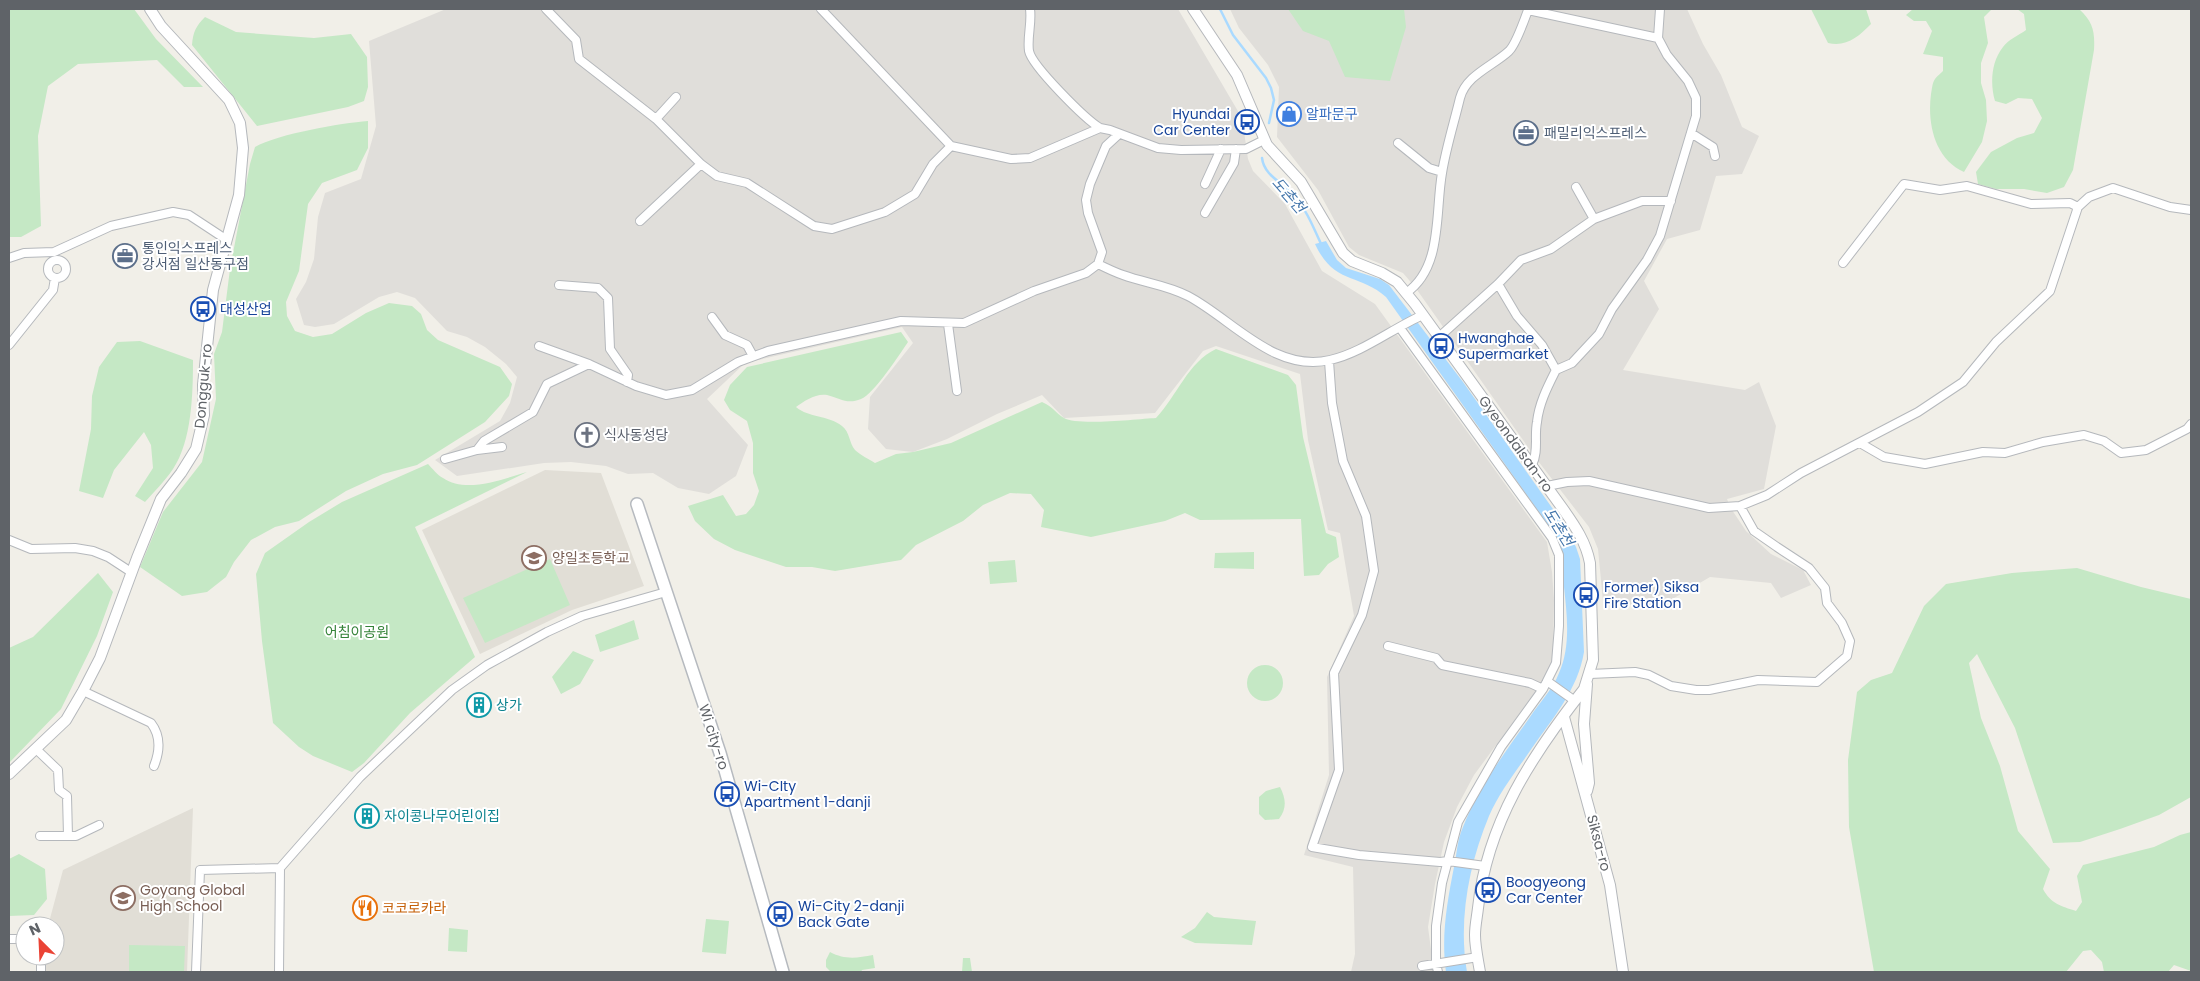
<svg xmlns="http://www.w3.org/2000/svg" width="2200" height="981" font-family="Poppins,'Noto Sans KR',sans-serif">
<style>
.industrial{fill:#e0deda}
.education{fill:#e1ded6}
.green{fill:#c5e8c5}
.water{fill:#aadaff}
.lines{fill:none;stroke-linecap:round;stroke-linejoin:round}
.stream{stroke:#aadaff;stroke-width:2.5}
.minor-casing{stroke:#b5b8bc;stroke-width:10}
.tertiary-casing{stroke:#b5b8bc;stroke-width:12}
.secondary-casing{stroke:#b6babf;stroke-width:14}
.minor{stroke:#fff;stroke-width:8}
.tertiary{stroke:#fff;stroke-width:10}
.secondary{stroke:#fff;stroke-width:11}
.labels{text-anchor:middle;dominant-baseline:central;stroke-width:4;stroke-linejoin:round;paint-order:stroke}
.transit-label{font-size:14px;fill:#164399;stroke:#fff;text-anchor:start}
.shop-label{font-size:14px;fill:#366cbe;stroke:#fff;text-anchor:start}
.service-label{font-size:14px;fill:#4e5e75;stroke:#fff;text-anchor:start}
.street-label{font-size:14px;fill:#5f6368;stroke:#fff}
.worship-label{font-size:14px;fill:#5b616d;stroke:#fff;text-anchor:start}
.education-label{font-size:14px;fill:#785e54;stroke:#fff;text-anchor:start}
.park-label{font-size:14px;fill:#348238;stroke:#fff}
.culture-label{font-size:14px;fill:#0d838f;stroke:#fff;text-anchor:start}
.food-label{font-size:14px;fill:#c56008;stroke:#fff;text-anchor:start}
.water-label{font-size:15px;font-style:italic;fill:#4174aa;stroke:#fff}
</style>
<rect width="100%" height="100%" fill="#f1efe8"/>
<path class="industrial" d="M446 9H1178L1242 118 1248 159 1253 171 1285 204 1322 271 1375 304 1547 542 1552 572 1554 600 1553 664 1539 687 1474 775 1457 807 1444 842 1435 884 1428 927 1434 972H1351L1355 954 1353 867 1304 855 1329 775 1327 677 1354 616 1340 533 1328 530 1308 440 1300 374 1216 346 1203 351 1155 413 1064 418 1042 395 997 414 947 439 913 452 886 449 868 429 870 397 913 343 902 327 745 363 707 399 748 445 736 476 709 494 678 488 653 473 628 474 606 466 571 462 544 463 457 476 435 460 500 421 510 403 517 377 506 364 485 347 467 337 447 331 415 298 397 292 379 297 334 324 315 327 304 325 296 299 306 282 314 259 318 217 325 193 361 179 376 126 369 41Z
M1230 9H1687L1703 44 1721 75 1742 127 1759 136 1742 174 1716 176 1700 230 1667 239 1644 281 1659 309 1623 370 1745 390 1759 382 1776 426 1764 489 1727 499 1730 507 1746 531 1771 554 1803 570 1811 585 1781 598 1771 583 1710 577 1657 608 1603 601 1598 549 1589 527 1535 457 1415 287 1403 273 1359 255 1349 247 1318 190 1277 137 1279 87 1268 65 1239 28Z"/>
<path class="education" d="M545 470 601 473 644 586 572 610 480 654 422 530Z
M193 808 187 972H46V956H55V926H48L63 870Z"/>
<path class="green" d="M9 9H134L156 39 203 87H184L157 60 78 64 48 86 38 136 41 226 21 237H9Z
M1288 9H1404L1406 27 1390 81 1345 77 1329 41 1303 31Z
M1811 9H1866L1871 24C1858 37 1847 47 1828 43Z
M1913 9H1992L1984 17 1988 43 1981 63V83L1986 100 1987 121 1982 142 1964 172C1935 159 1927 124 1931 94 1932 90 1932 83 1935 79 1937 76 1941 73 1943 71V57L1923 54 1932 31 1926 21H1914L1906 15Z
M2017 9H2079C2093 22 2095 31 2094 50L2073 170 2064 187 2047 193 2024 189H1996L1978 184 1976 172 1991 152 2017 138 2034 133 2042 118 2032 99 2018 98 2006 104 1995 101C1990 84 1991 62 2003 47 2008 40 2019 35 2026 30L2024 14Z
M205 17 236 32 314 38 351 34 367 57 368 87 364 101 348 107 257 126 192 45C193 32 196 26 205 17Z
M368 121V148L357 170 322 183 308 204 299 271 286 302 287 316 295 331 313 337 332 334 366 313 389 303 412 306 421 314 427 330 438 340 500 367 512 384 509 396 485 422 417 465 383 474 346 491 299 521 275 527 251 540 234 562 226 577 207 592 182 596 140 567 163 512 202 462 216 399 214 354 222 332 230 269 250 164 255 147C278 134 341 123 368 121Z
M901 332 908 342C899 355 874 394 861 399 847 405 840 398 827 395 816 393 804 401 796 407 809 418 828 415 842 426 850 432 849 443 855 450 860 455 869 459 875 463L896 454 913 452 951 443 1042 402C1054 407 1055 413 1064 418 1077 426 1138 419 1156 418 1177 396 1188 362 1216 349L1288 375 1296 385 1303 437 1326 533 1336 537 1339 557 1328 564 1319 575 1304 576 1301 519 1200 520 1185 513 1165 521 1091 537 1041 527 1044 510 1031 494 1010 493 983 505 963 521 916 545 901 560 835 571 812 567H786L735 550 714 539 695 521 688 506 723 495 736 516 746 514 754 505 759 491 753 473V443L747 421 730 410 724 400 730 385 747 367Z
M140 341 193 360C193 393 192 441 173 469 165 481 154 492 145 502L135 496 153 468 151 445 144 432 114 470 103 498 79 491 91 429 92 396 99 367 117 342Z
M428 464C433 469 437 475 443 478 466 494 503 479 527 472L415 527 475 657 410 713 364 763 352 772 313 756 299 747 273 723 262 641 256 574 265 553 309 522 342 502Z
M1254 552V569L1214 568 1215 553Z
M550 559 570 605 485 643 463 598Z
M1015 560 1017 582 990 584 988 562Z
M2077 568 2141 587 2191 599V797L2159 815 2120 829 2080 842 2053 843 2015 728 1977 654 1969 663 1981 718 2000 766 2018 831 2050 869 2043 889C2051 904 2061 906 2076 911L2082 902 2077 876 2083 865 2154 847 2180 835 2191 832V971L2174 965 2168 972H2104L2102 962 2091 950 2083 951 2066 972H1874L1849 827 1848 760 1857 692 1871 680 1892 673 1924 606 1946 584 2012 573Z
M98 573 113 592 97 636 61 709 9 763V648L33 637Z
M634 620 639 639 600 652 595 635Z
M573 651 594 660 580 684 561 694 552 677Z
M1247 683a18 18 0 1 1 36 0a18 18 0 1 1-36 0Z
M1280 787C1286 799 1287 808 1279 819L1265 820 1259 814V797L1266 791Z
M19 854 45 869 47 899 34 915 9 916V859Z
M1207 912 1214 917 1256 921 1252 945 1195 943 1181 937 1195 928Z
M706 919 729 921 726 954 702 952Z
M449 928 468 930 467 952 448 951Z
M129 945 185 946 184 972H129Z
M830 952C845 960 857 958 873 955L875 968 862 970 861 972H831L826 967V960Z
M963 958H970L972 972H962Z"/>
<path class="water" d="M1326 241 1337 260 1346 268 1380 279 1389 285 1463 382 1560 519 1576 547 1580 559 1584 652C1578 689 1553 718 1532 748 1517 770 1500 791 1489 816 1469 864 1458 921 1467 972H1446C1441 936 1447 903 1454 867 1457 854 1457 840 1463 827 1478 788 1506 751 1530 717 1539 703 1553 689 1559 673 1571 646 1567 615 1564 587 1562 564 1567 560 1556 536L1386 297C1359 273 1334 285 1315 244Z"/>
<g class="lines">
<path class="stream" d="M1220 9 1233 35 1266 78 1271 88 1274 100 1269 123
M1262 158C1264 175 1281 182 1292 193 1305 207 1313 226 1321 244"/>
<defs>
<path id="minor" d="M546 9 576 40 579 59 656 119 701 164 717 176 747 183 814 226 832 229 885 212 915 194 933 164 951 146
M821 9 951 146 1011 159 1030 158 1100 128 1110 130 1158 148 1181 150 1246 149 1264 140
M1030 9C1032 23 1027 37 1029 51 1032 66 1085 119 1100 128
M656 119 676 97
M1691 133 1713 147 1715 156
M1398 143 1429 168 1442 172
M1205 184 1221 149
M1576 187 1594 219
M1205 213 1234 163 1236 149
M640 221 701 164
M9 258 24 253 54 252 111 226 173 212 189 215 227 240
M48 269a9 9 0 1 1 18 0a9 9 0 1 1-18 0Z
M1843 263 1904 184 1940 190 1967 186 2031 204 2070 203 2078 207
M1098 264C1106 268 1114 272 1123 275 1145 283 1167 285 1188 296 1232 319 1274 373 1330 360 1362 353 1393 328 1423 315
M1498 284 1517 316 1542 345 1556 370
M559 285 598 288 608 298 610 349 628 375 627 382
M1406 293C1443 268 1435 212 1442 173 1446 148 1454 123 1460 98 1466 75 1493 66 1509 51 1516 44 1524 21 1528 10L1658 38
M712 317 725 335 747 345 753 356
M948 324 957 391
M1400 328 1552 538 1559 555V626L1556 663 1543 689 1501 747 1458 822 1442 883 1436 926V963L1438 972
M1439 337 1498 284 1521 260 1551 249 1594 219 1642 201H1671
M9 345 53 290 55 278
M539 346 589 364
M1329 361 1332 403 1343 461 1366 516 1374 571 1362 615 1334 673 1339 770 1312 847 1359 855 1440 862 1448 861 1485 866
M1860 443 1884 457 1925 464 1983 452 2005 453 2043 442 2084 435 2104 441 2121 453 2146 450 2187 429 2191 424
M477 450 502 447
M445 459 477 450 484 441 533 412 547 384 589 364 636 386 666 395 692 390 738 362 768 351 901 321 964 323 1034 291 1086 273 1098 264 1102 252 1088 213 1086 200 1090 184 1106 146 1119 134
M1532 465C1539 451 1534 437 1537 422 1539 403 1548 386 1556 370L1572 363 1599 334 1612 309 1647 260 1660 236 1696 116V98L1688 81 1667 55 1658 38 1660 9
M1547 486 1567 482 1589 481 1709 508 1740 506 1767 495 1801 473 1918 412 1963 382 1996 342 2050 291 2078 207 2089 197 2113 188 2170 207 2191 210
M9 540 31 549 75 548 93 551 108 557 131 572
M1388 646 1436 658 1442 665 1530 683 1543 689
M1590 674 1635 672 1649 675 1671 686 1696 690H1709L1758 680 1817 682 1847 656 1850 641 1842 623 1827 603 1825 588 1809 568 1777 547 1754 531 1740 506
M1547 681 1575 701
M83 691 151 723C161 736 160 751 154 766
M36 749 58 770 59 790 67 796 68 836
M40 836H76L99 825
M9 939H25
M1422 966 1478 957
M41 972V956
M196 972 200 870 280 868 360 777 452 690 487 665 547 632 582 616 666 592
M279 972 280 868"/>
<path id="tertiary" d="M1193 9 1237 75 1267 145 1301 182 1343 253 1352 261 1382 273 1397 282 1415 304 1563 509C1575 526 1586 542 1590 563L1593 660 1584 689C1532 755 1487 823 1478 908 1477 917 1475 926 1475 935 1475 947 1478 960 1480 972
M1564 717 1610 885 1623 972
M9 774 66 720 83 691 100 658 137 558 161 499 181 473 196 449 204 415 203 385 213 290 239 195 243 148 240 123 229 100 161 26 150 9
M1587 791 1589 783 1584 724 1587 684"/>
<path id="secondary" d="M637 504 720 753 783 972"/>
</defs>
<use href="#minor" class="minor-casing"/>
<use href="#tertiary" class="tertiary-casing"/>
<use href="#secondary" class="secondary-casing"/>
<use href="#minor" class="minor"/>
<use href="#tertiary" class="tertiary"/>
<use href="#secondary" class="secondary"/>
</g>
<defs>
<symbol id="shop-ring" viewBox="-11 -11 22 22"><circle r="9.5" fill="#fff" stroke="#3f7fe0" stroke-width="1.5"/><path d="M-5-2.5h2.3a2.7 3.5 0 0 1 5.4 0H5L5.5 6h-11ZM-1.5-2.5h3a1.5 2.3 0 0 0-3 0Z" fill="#3f7fe0"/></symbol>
<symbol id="bus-ring" viewBox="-11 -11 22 22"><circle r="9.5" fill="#fff" stroke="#1a4fb4" stroke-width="1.5"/><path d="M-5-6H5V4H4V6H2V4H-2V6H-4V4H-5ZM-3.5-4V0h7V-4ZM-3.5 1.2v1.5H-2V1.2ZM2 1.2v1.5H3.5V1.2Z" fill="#1a4fb4"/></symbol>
<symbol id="office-ring" viewBox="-11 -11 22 22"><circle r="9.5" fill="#fff" stroke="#5c6f8a" stroke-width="1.5"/><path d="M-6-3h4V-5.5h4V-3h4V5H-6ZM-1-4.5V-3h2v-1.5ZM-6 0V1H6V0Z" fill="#5c6f8a"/></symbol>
<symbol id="church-ring" viewBox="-11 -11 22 22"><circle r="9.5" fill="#fff" stroke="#6b7280" stroke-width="1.5"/><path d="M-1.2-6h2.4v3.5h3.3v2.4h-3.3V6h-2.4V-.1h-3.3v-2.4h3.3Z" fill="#6b7280"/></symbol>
<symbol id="school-ring" viewBox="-11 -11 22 22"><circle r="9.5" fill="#fff" stroke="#8d6e63" stroke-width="1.5"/><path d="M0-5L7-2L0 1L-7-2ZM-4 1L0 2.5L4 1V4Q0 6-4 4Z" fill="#8d6e63"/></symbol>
<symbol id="building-ring" viewBox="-11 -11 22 22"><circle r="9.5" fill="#fff" stroke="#0f9aa8" stroke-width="1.5"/><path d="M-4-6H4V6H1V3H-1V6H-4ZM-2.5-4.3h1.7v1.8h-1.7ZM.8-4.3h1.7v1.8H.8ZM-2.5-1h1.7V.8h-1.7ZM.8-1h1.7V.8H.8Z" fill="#0f9aa8"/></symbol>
<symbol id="restaurant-ring" viewBox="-11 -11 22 22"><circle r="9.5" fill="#fff" stroke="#e8710a" stroke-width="1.5"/><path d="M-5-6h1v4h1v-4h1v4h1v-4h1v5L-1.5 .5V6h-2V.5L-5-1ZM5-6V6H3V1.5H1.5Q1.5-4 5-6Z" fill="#e8710a"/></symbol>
</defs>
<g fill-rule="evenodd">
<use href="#shop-ring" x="1275" y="100" width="28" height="28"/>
<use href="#bus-ring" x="1233" y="108" width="28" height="28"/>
<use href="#office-ring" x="1512" y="119" width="28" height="28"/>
<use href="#office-ring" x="111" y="242" width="28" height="28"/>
<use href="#bus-ring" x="189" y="295" width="28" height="28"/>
<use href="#bus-ring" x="1427" y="332" width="28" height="28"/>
<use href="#church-ring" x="573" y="421" width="28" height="28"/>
<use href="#school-ring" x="520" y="544" width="28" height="28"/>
<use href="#bus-ring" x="1572" y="581" width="28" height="28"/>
<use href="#building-ring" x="465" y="691" width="28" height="28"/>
<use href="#bus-ring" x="713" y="780" width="28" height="28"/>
<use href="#building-ring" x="353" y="802" width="28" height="28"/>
<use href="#bus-ring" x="1474" y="876" width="28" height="28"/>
<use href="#school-ring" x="109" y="884" width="28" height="28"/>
<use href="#restaurant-ring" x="351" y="894" width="28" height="28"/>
<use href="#bus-ring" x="766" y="900" width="28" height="28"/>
</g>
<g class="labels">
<g class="transit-label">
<text x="1230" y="114" text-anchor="end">Hyundai<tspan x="1230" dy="16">Car Center</tspan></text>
<text x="220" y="309">대성산업</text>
<text x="1458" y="338">Hwanghae<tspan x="1458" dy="16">Supermarket</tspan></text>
<text x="1604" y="587">Former) Siksa<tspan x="1604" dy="16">Fire Station</tspan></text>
<text x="744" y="786">Wi-CIty<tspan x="744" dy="16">Apartment 1-danji</tspan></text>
<text x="1506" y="882">Boogyeong<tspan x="1506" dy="16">Car Center</tspan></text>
<text x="798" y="906">Wi-City 2-danji<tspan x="798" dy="16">Back Gate</tspan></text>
</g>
<g class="shop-label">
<text x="1306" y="114">알파문구</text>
</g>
<g class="service-label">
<text x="1544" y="133">패밀리익스프레스</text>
<text x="142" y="248">통인익스프레스<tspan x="142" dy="16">강서점 일산동구점</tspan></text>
</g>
<g class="street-label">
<text transform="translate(203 386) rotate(-85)">Dongguk-ro</text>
<text transform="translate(1516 444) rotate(54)">Gyeondalsan-ro</text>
<text transform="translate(714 737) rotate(72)">Wi city-ro</text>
<text transform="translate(1599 843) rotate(75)">Siksa-ro</text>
</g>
<g class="worship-label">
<text x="604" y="435">식사동성당</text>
</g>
<g class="education-label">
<text x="552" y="558">양일초등학교</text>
<text x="140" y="890">Goyang Global<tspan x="140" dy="16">High School</tspan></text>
</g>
<g class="park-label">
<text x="357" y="632">어침이공원</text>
</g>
<g class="culture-label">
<text x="496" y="705">상가</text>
<text x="384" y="816">자이콩나무어린이집</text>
</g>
<g class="food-label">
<text x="382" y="908">코코로카라</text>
</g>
<g class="water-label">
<text transform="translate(1289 195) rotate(49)">도촌천</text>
<text transform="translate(1559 527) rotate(58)">도촌천</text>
</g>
</g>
<rect width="2200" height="981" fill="none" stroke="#5f6368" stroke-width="20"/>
<g transform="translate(40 941) rotate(336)"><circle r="24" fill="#ffffff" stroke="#bfc1c3"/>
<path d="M0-4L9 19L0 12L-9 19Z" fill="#ea4335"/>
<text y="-8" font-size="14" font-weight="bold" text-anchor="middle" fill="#5f6368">N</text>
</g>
</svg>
